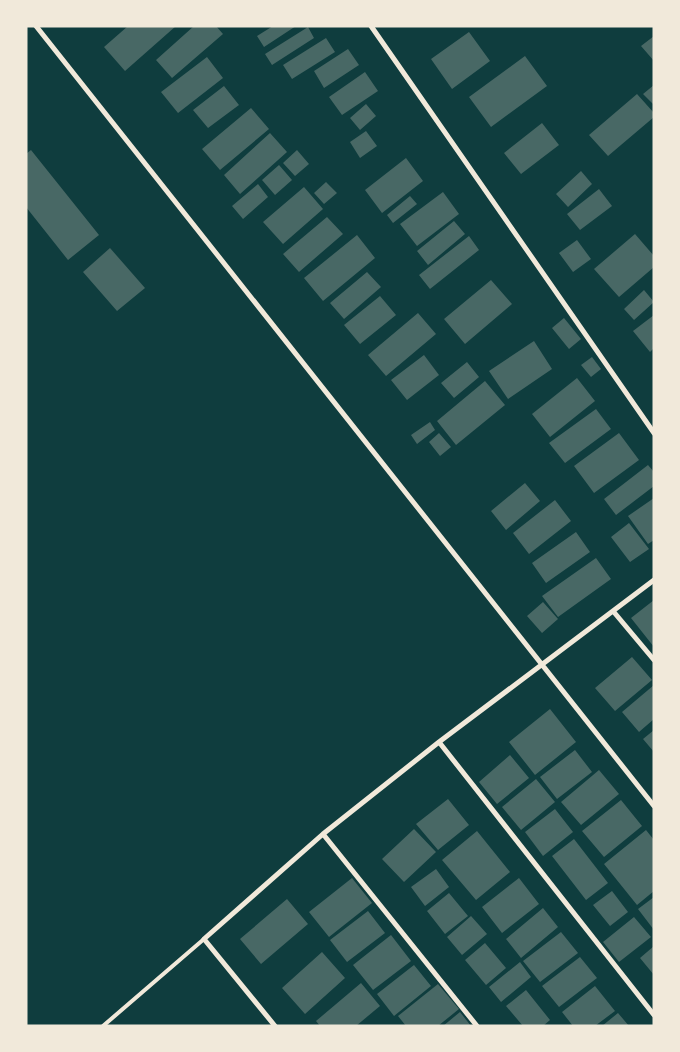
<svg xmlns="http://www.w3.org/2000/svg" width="680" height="1052" font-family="'DejaVu Sans',sans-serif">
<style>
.building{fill:#486865}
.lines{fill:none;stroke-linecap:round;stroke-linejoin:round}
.service{stroke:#f1e9da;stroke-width:4}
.minor{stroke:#f1e9da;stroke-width:5}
</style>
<rect width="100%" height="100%" fill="#0f3d3e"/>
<path class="building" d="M128 26H176L125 71 104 47Z
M194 26H216L223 34 172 78 156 60Z
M273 26H296L264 47 257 36Z
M308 27 314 38 272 65 265 54Z
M469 32 490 61 452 89 431 59Z
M654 36V61L641 46Z
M326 38 335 52 292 79 283 65Z
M348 49 359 65 324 88 314 71Z
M525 56 547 86 491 127 469 97Z
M207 57 223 78 178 113 161 92Z
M365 72 378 91 342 115 329 97Z
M654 85V105L643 94Z
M224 86 239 105 208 128 193 110Z
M637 94 654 113V117L608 156 589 135Z
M366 104 376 116 360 130 350 118Z
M251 108 269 129 220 170 202 149Z
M542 123 559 145 521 174 504 153Z
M366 131 377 146 360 158 350 142Z
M270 133 287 152 240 194 224 175Z
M31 150 99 235 68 260 26 207V154Z
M297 150 309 164 295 176 283 163Z
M406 158 423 181 382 213 365 190Z
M279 165 292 180 275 195 262 180Z
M581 171 592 184 568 207 556 194Z
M326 182 337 193 324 204 314 193Z
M258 184 268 197 243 219 232 206Z
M304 187 323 209 283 244 263 222Z
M599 189 612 206 580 230 567 214Z
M443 192 459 214 417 246 400 224Z
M410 196 417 204 393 223 387 215Z
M327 217 343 234 299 272 283 254Z
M454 221 465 234 428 265 417 251Z
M635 234 654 256V267L619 297 594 269Z
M357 235 375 258 323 301 304 278Z
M469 236 479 250 430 289 419 275Z
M577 240 591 259 573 272 559 253Z
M110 248 145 288 117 311 83 272Z
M367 272 381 287 344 319 330 303Z
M491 280 512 304 465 344 444 319Z
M644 290 654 302 634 320 624 309Z
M380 296 396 315 360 344 344 325Z
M418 313 436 334 386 376 368 355Z
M654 315V348L650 352 633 331Z
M564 318 581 339 569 349 552 328Z
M534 341 552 369 508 399 489 371Z
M424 355 439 375 407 400 391 380Z
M592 357 601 369 591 377 581 365Z
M467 362 479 377 454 398 441 383Z
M577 378 595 401 550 437 532 414Z
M485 381 505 405 456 445 437 421Z
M596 409 611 429 565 463 549 443Z
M430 422 435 430 417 444 411 435Z
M439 433 451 447 440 456 429 442Z
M619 433 639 460 594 493 574 466Z
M648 465 654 472V486L616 515 604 499Z
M525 483 540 501 506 530 491 511Z
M654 498V540L648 544 628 516Z
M555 500 571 521 529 554 513 533Z
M629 523 649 549 630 562 611 537Z
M576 532 590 552 546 583 532 563Z
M596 558 611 579 558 617 542 596Z
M654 600V647L631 618Z
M543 602 558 619 542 633 527 616Z
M632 657 652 680 615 711 595 688Z
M654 685V719L639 732 622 712Z
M550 709 576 742 535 775 509 742Z
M654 730V752L643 739Z
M575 750 592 772 557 799 540 777Z
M510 755 529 778 497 804 479 782Z
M599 770 619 794 581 825 561 802Z
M536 779 555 802 521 830 502 807Z
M448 799 469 825 438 850 416 824Z
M621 800 642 826 604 857 582 831Z
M555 809 573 832 543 856 525 832Z
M414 829 436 852 404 882 382 859Z
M646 830 654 840V891L637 905 604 864Z
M477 831 510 872 476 900 442 860Z
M574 839 608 883 586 900 552 856Z
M436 869 449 887 425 906 411 887Z
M352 878 372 903 329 937 309 912Z
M519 878 539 904 502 933 482 907Z
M612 891 628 912 610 926 593 905Z
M449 893 468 916 445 934 427 911Z
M654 897V930L638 909Z
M287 899 308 924 261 964 240 939Z
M543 908 558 927 521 958 506 939Z
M368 911 385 933 347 962 330 940Z
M471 916 487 934 462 955 447 937Z
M634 917 651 937 619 962 603 942Z
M561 932 578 953 540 982 523 961Z
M391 935 411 961 373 990 353 965Z
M485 943 506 968 486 985 465 960Z
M654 946V975L640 958Z
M322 952 345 978 305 1014 282 988Z
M580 957 597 978 559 1007 542 986Z
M520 962 531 977 501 1002 489 987Z
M414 965 431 986 394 1016 377 994Z
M361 983 380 1006 356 1026H320L316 1021Z
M438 984 459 1009 438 1026H406L398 1016Z
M595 986 615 1011 595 1026H573L562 1012Z
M526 990 550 1020 543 1026H523L506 1006Z
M460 1012 471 1026H443Z
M618 1013 629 1026H602Z"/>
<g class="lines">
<path class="service" d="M103 1026 204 939"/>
<path class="minor" d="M36 26 654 806
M371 26 654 433
M613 611 654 660
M439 742 654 1015
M323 834 477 1026
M275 1026 204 939 323 834 439 742 654 580"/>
</g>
<rect width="680" height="1052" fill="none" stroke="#f1e9da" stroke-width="55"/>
</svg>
